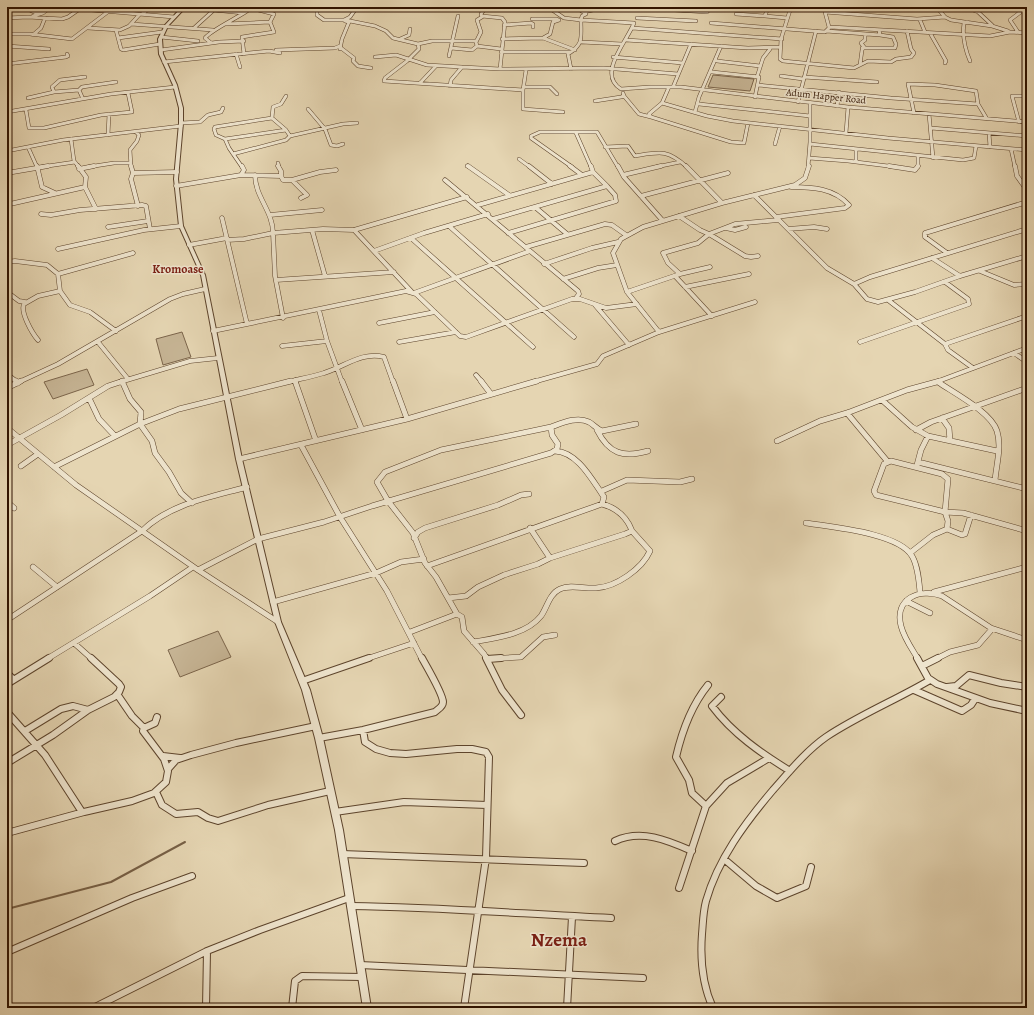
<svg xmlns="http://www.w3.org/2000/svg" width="1034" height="1015" font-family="Alegreya,serif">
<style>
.green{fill:#c6b494;stroke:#7b644a}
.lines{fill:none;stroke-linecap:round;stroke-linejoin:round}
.stream{stroke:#776046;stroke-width:2}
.minor-far3-casing{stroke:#5d442c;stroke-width:4}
.minor-far2-casing{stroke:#5d442c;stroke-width:5}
.minor-far1-casing{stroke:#5d442c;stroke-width:6}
.minor-casing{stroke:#5d442c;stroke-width:8}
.tertiary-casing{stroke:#5d442c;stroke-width:2}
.minor-far3{stroke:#eee4cd;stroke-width:3}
.minor-far2{stroke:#eee4cd;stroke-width:4}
.minor-far1{stroke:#eee4cd;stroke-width:5}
.minor{stroke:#eee4cd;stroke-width:6}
.tertiary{fill:#eee4cd;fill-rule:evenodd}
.labels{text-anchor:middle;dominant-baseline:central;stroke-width:3;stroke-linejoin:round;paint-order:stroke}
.far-street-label{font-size:10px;fill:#301300;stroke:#eee4cd}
.far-quarter-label{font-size:12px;font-weight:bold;fill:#7a1f14;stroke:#eee4cd}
.near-district-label{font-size:19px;font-weight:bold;fill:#7a1f14;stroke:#eee4cd}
</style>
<rect width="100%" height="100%" fill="#e5d5b2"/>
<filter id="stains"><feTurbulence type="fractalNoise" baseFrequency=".005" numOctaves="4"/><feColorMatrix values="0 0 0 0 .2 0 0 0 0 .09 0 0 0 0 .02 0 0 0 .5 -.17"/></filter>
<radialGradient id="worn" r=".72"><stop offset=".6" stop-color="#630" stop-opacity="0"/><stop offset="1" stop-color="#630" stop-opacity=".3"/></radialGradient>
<path class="green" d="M713 75 754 79 750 91 708 87Z
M182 332 191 357 163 365 156 339Z
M87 369 94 385 53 399 44 382Z
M218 631 231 657 180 677 168 650Z"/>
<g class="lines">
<path class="stream" d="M7 909 111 882 185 842"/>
<defs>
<path id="minor-far3" d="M23 7 36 13H40
M317 7V15L324 20H345L375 26 386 31 393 38 418 44 419 49 407 61 385 78 384 81 523 90
M475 7 484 9
M548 7 564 18 581 20C581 38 584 44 568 54L571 69
M576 7 586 14 582 16 581 20 634 23C628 40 596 74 621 89L650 87H681L848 107 1027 122
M768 7 765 16 787 18
M791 7 781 39 780 59 783 61 854 68 868 61 891 62 896 59 911 57 914 53 911 49 907 31
M895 7 939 10
M976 7 1012 9 1027 12
M643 8 707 12 711 7
M80 9 174 17
M213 10 244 13
M584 12 606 7
M142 14 151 7
M736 14 765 16
M33 16 43 13 51 7
M482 16 502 18 505 22 500 69 604 68 678 74
M945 17 939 10H973L978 12 992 25
M7 18 28 17 62 19 68 17 81 8
M637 18 696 21
M532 19H557
M344 20 350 17 357 7
M920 20 925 32
M968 22 964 23C962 36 965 49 970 61
M711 23 825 32 830 27 990 36 1010 32 1027 33
M131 24 213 30
M226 24 270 22
M504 25 531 23 533 24V27
M829 27 825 12 917 19 945 17 951 20 992 26 1008 31
M88 28 120 30 129 26 140 14
M194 28 216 8
M632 28 782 39
M116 30 121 49 123 50 160 44
M826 31 880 35 879 30
M1018 32 1010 20 1022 11
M930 33 946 61 945 63
M7 34H30L72 39 109 11
M33 35 41 28 45 18
M161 37 198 41
M118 38 162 32
M543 38 575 50
M400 39 409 35 410 29
M502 39 543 38 550 34 553 22 559 20
M626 40 748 48 780 47
M581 42 622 44
M211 43 205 38C211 30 237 18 247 11L250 7
M418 44 432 41H476
M7 46 49 49
M477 46 476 42 481 32 477 20 482 17 481 14 486 7
M477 46 501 49
M341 48 354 58 353 61 358 66 371 68
M451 48 472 50 477 46
M862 48H895L896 44 893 37 880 35
M340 49 342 39 349 22 345 21
M161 50 219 42 244 41
M276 50 335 48 340 46
M501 52H571
M236 54 240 67
M244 54 242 37 274 32 270 22 274 14 250 8
M449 56 458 16
M375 57 396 55 427 65 462 67
M613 57 683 63
M717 61 760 66
M164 62 269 51 280 53
M7 64 66 57 68 56 67 54
M860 65 862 50 864 47 861 43 865 40V35
M526 70 523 90V109L563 112
M712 72 759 77 755 97
M781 76 803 79
M757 77 763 58 770 49
M804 77 877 82
M420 83 436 66
M758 85 891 98 978 104
M450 86 451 80 462 67 500 69
M524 87H550L557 94
M669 87 662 103 649 114 651 117 731 142 744 143 748 123
M673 87 691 44
M79 90 82 87 116 82
M54 92 52 87 60 80 85 77
M624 96 639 114 651 117
M28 98 54 92 79 90 83 99
M595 101 621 97 624 96 623 93
M798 102 816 31
M662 103 707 116 733 121 888 138 1027 150
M699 104 810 116
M837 106 839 92
M308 109 325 129 331 145 337 146 343 144
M26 110 29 128H44L101 115 132 112 128 93
M7 112 111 94 175 87
M695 112 699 97 721 46
M914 113 908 84 935 85 976 91 978 104 987 119
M929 114 933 158
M272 118 273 107 281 104 286 96
M272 118 286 130 225 139 216 135 214 129 215 127Z
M1019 122 1012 96H1027
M181 123 200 122 208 115 221 112 223 108
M931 128 1027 136
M576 133 591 167
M846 133 848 107
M989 133 990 147
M108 135 109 114
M290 136 343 124 357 123
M71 139 74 161 79 167
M225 139 229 148 242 167
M775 144 780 126
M810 144 963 160 974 158 976 146
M28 147 37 167
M605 147 628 146 635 156C660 152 667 149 687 167
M856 149V162
M1011 149 1015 167
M7 151 63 140 181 126
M233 154 286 140 290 136 286 130
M918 156V167
M809 158 848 161 896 167
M519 159 530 167
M278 163 279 167
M467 166 469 167
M41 167 75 162
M88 167 114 163H130
M131 167 130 150 137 141 139 135 136 132
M572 167 531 138V136L540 132H597L618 167
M656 167 680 162
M808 167 810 142V103"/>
<path id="minor-far2" d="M37 166 42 187 55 193
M78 166 86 177 85 187 96 209
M131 166 133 173 131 179 138 206
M278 166 281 171V176
M468 166 509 195
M529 166 552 184
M570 166 582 175
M618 166 624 177 663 221
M686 166 722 203
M889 166 915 170 918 166
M1015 166 1017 176 1027 190
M79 169 94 166
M7 173 48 166
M133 173 177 172
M241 175 244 170 242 166
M623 175 661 166
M292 180 320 172 336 170
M445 180 578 291 579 294 576 298
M176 186 241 175 281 176 283 180H292L307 195 301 198
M754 195 788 229 814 227 827 229
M641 196 728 173
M10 204 85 187
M478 205 593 172
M535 207 567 234
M41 214 51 215 80 210 142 205 146 206 150 229
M270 215 322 210
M679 216 700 230 709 234 698 243 663 253 668 263 680 274
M776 217 845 208 849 205C834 188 812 187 791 187
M222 218 247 324
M493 219 607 186 593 172 591 166
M449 226 574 337
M108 227 148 221
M726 228 735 230 746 227
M788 229 827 268 854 284
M1027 229 870 277 854 284 867 299 878 302 915 292 960 276 1027 256
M312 230 325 276
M354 230 411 291
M508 233 616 201 615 195 607 186
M709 234 735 224 778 220
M709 234 745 256 751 257 758 256
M411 238 533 347
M227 240 244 239 273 233C273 211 255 197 255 175
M189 245 227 238
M526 247 605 224 612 225 626 235
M58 249 144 230 181 226
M374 251 424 233 488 214
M947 253 925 237V233L1027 202
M932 258 960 276
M7 262 15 261 47 265 58 274 60 291 70 305 90 312 116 331
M544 264 592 248 618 242
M980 271 1014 285 1027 284
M58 274 133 253
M675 276 712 316
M563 279 598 268 617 265
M276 280 394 272
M685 287 749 274
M7 292 19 301 25 302
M627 292 680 274 710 267
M414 293 530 251
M888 300 945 344 1027 316
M595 305 629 345
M319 310 327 341 342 382
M283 318 275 276 273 233 323 229 354 230 467 197
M379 323 435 312
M213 331 406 291 416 294 460 336 466 337 572 299H580L606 308 637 304
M659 332 627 292 613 253 621 239 643 227 722 203 795 185 805 178 809 166
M38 340C32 333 20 312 24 304L38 296 60 291
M98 342 128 379
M399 342 456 332
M860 342 969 304 968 299 945 282
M945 344 948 350 973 368
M282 346 327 341
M1014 353 1027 362
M7 374 17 382
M476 375 482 382
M295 380 296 382
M122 381 123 382
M19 382 58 364 170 299 183 294 205 289
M120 382 190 361 218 358
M287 382C299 379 312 377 324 373 344 367 362 351 384 357L393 382
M533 382 597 364 603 356 659 332 755 302
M936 382 1027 348"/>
<path id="minor-far1" d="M16 381 18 383
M122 381 130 399 141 412 140 424 152 441 155 453 169 472 181 493 192 503
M295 381 316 441
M342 381 362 430
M393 381 407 419
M481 381 491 394
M938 382C954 393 991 412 997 431 1002 447 996 466 995 481
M7 388 21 381
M89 398 99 419 115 436
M882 400 912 427 928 436 997 451
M847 413 888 462
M942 418 949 428 950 441
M7 428 76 485 198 570 278 622
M597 430C609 454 623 458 648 451
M916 430 931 422 1027 388
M777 441 820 421 847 413 907 390 940 381
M7 445 61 415 108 386 123 381
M301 445 340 517 387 591 422 659
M555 451C577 452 591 478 602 494L604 497 602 504
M239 459 407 419 537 381
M891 461 942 474 948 479 945 512 876 495 874 491 884 464Z
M918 462 1027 489
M917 465 921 450 928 436
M21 466 38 454
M54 467 140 424 179 409 291 381
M602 491 627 480 680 482 692 479
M7 502 14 508
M945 512 963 513 1027 531
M806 523C831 527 899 533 912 556 918 566 919 581 920 592
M947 529 962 535 965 534 971 515
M414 538 418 532 425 528 498 505 521 495 529 494
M910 553 933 535 947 529 948 521 945 512
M427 566 602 504C616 508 627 517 632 531L625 534 550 558
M33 567 57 587
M198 570 258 539 324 522 372 506 551 453 557 449 558 444 552 435 551 427C562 423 577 416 589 422 594 425 597 429 602 431L636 424
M934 592 1027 567
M448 598 466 596 478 587 504 575 538 564 550 558 530 528
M906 601 930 613
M273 602 376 573 401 562 424 559
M7 620 142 531C169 504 211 497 247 487
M410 632 457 614
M473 642C495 638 526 635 541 616 547 608 549 594 560 589 571 584 584 589 596 588 616 587 642 569 650 551L632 531
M74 643 92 659
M47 659 150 596 193 567
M366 659 414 643
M487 659 521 657 543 637 555 635
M487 659 484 654 464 631 462 617 457 614 436 577 425 563 413 533 388 501 377 482 385 472 441 450 551 427
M918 659C912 649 904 638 901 626 894 598 920 588 942 596L991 628 1027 640
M936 659 950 652 978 645 992 629"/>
<path id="minor" d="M486 658 502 690 521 715
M917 658 928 678 937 684 990 703 1027 711
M487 659 501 658
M922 666 938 658
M7 673 13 679
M302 681 369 658
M7 684 49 658
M947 687 956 686 969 675 1001 683 1027 687
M914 690 962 711 971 705 975 699
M117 694 132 716 144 728
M721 697 712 706C733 734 761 753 790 771
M7 712 45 755 82 812
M363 730 365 742 376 749 390 753 406 754 457 749H472L486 752 489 757 486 858 464 1008
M25 731 61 709 73 706 88 710
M319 738 363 730 435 712C438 709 443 707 443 702 443 694 427 667 422 658
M163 756 180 758
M7 763 53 735 88 710 114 697 119 692 121 687 119 684 91 658
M168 769 176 760 191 755 236 743 316 726
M156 792 162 805 176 814 198 812 208 818 218 821 268 805 330 791
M706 806 692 793 689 780 676 757C682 731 691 706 708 685
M335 812 404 802 487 805
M7 833 84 812 132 801 154 793 166 782 168 771 164 759 143 731 144 728 155 723 157 717
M615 841C641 829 667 840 692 851
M342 854 584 863
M724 859 756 886 777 898 806 886 811 867
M679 888 706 806 727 783 769 758
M351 906C438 907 524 914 611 918
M7 952 132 898 192 876
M360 965 643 978
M93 1008 207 951 260 930 349 898
M206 1008 207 951
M292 1008 295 981 302 976 362 977
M567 1008 572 917
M713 1008C702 984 700 960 702 934 703 923 703 912 706 901 718 859 745 823 773 790 789 772 806 751 826 737 859 715 896 700 930 680"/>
<path id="tertiary" d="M182 7H186L168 26 162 39 163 54 177 85 183 108V123L178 179 183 226 205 275 242 459 281 622 310 690 323 738 343 830 371 1008H363L335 830 315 738 302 690 275 622 236 459 201 275 179 226 174 179 179 123V108L173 85 159 54 158 39 165 25Z"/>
</defs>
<use href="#minor-far3" class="minor-far3-casing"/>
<use href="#minor-far2" class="minor-far2-casing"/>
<use href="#minor-far1" class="minor-far1-casing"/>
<use href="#minor" class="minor-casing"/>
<use href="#tertiary" class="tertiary-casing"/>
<use href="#minor-far3" class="minor-far3"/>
<use href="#minor-far2" class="minor-far2"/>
<use href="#minor-far1" class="minor-far1"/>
<use href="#minor" class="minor"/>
<use href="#tertiary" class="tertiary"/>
</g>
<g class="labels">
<g class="far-street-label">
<text transform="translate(826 96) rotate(6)">Adum Happer Road</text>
</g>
<g class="far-quarter-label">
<text x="178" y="269">Kromoase</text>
</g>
<g class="near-district-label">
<text x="559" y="940">Nzema</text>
</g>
</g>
<rect width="1034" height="1015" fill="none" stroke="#e5d5b2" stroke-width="24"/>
<rect x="8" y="8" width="1018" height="999" fill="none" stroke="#301300" stroke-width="2"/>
<rect x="12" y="12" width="1010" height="991" fill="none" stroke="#301300"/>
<rect width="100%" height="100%" filter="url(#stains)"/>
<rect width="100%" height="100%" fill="url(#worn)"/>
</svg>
